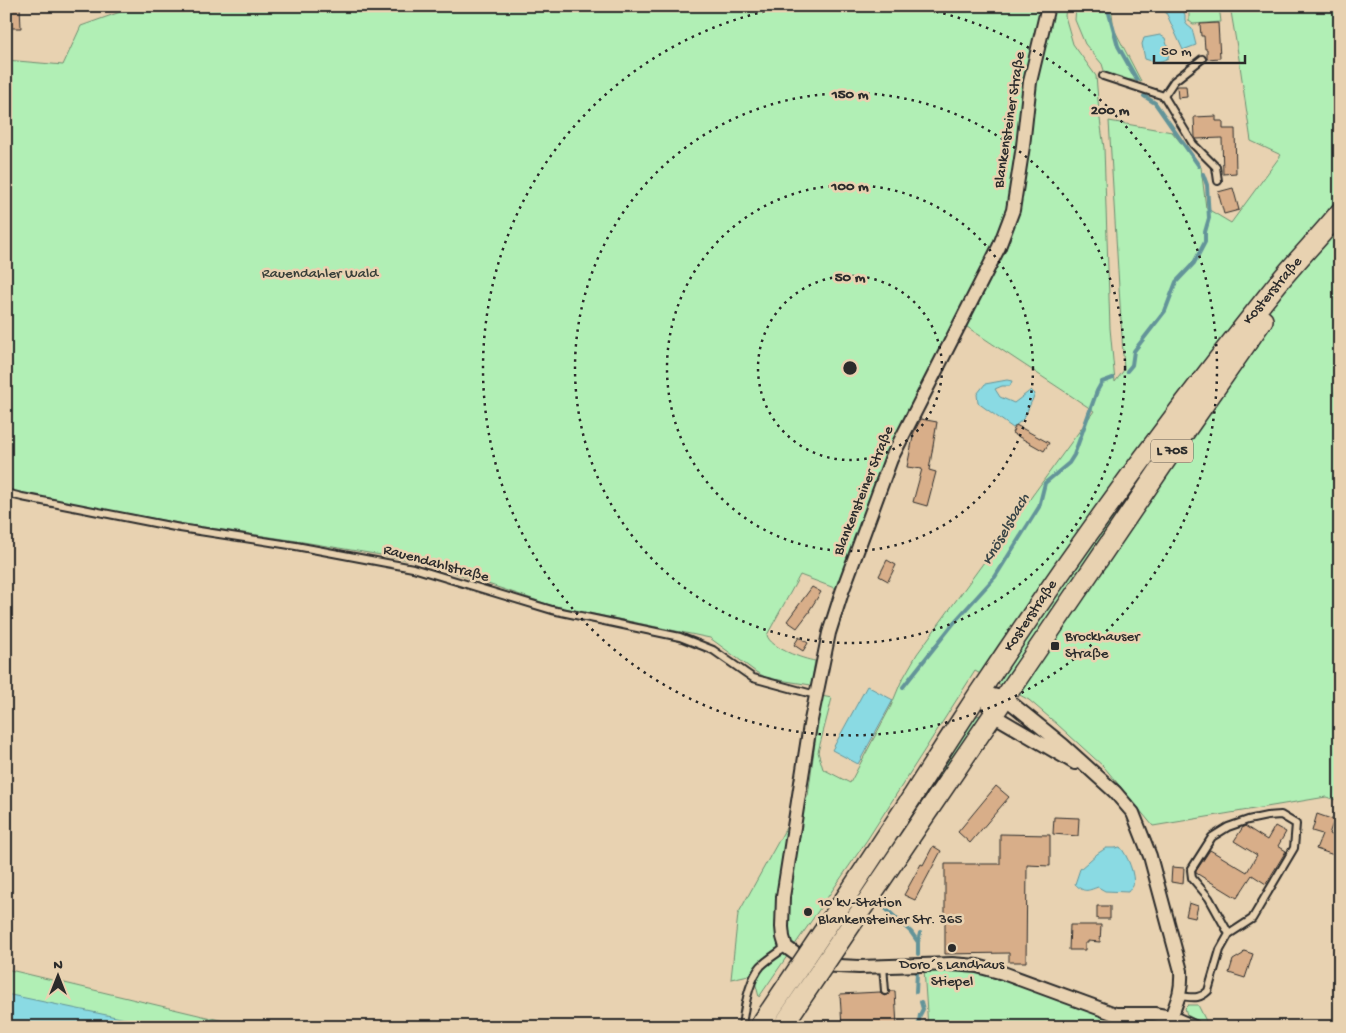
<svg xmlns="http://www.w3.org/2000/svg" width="1346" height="1033" font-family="'Gochi Hand',sans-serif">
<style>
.green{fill:#b1efb5;stroke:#6e8d70}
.water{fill:#8adae3;stroke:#649499}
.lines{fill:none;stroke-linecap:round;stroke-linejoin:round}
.stream{stroke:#649499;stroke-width:4}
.building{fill:#d8ae89;stroke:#2b2b2b}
.service-casing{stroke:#2b2b2b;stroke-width:10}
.minor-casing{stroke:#2b2b2b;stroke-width:16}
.primary-casing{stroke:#2b2b2b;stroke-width:22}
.service{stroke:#e8d2b1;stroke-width:6}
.minor{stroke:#e8d2b1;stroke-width:12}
.primary{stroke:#e8d2b1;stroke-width:19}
.primary-bridge-casing{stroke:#2b2b2b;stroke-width:22;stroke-linecap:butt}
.primary-bridge{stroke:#e8d2b1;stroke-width:19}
.ring{fill:none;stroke:#2b2b2b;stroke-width:2.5;stroke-dasharray:2.5 5}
.poi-dot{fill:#2b2b2b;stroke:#e8d2b1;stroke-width:2}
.labels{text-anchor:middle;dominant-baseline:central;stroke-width:5;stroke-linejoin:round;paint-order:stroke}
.shield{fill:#e8d2b1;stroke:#645d53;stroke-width:1}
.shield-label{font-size:14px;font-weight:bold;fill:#2b2b2b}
.street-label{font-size:15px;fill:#2b2b2b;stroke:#e8d2b1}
.park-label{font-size:15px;fill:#383f39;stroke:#e8d2b1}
.poi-label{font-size:15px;fill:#2b2b2b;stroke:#e8d2b1;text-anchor:start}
.water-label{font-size:16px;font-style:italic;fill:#394547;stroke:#e8d2b1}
.centre{fill:#2b2b2b;stroke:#e8d2b1;stroke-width:2.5}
.ring-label{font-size:15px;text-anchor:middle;font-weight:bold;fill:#2b2b2b;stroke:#e8d2b1;stroke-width:5;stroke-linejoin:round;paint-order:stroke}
</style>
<rect width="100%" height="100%" fill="#e8d2b1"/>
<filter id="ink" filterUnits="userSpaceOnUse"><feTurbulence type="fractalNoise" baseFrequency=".02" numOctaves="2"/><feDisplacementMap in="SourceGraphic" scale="10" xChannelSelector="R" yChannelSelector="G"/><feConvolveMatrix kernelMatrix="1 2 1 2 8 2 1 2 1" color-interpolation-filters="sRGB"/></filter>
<g filter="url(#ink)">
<path class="green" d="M137 6H1044L1025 79 1007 209 995 246 837 589 800 575 767 635C770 648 803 659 815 661L811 685 767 678 756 672 710 638 550 605 423 562 297 541 184 524 23 494 6 490V60L63 65 81 26Z
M1052 6H1066L1065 16 1073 44 1096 76 1099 112 1104 148 1110 328 1115 382 1124 370 1109 121 1172 132 1201 167 1206 208 1231 223 1281 155 1251 141 1239 59 1230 6H1340V801L1326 797 1153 826 1104 767 1057 724 1029 700 975 671 867 840 759 997 753 974 731 979 738 914 792 817 808 796 821 696 832 698 818 752 823 769 850 783 891 706 901 682 917 654 1094 411 964 325 987 282 1029 145 1039 66Z
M1076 6H1111L1114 29 1141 81 1106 77 1102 64 1085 44 1075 20Z
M1189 6H1219L1221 22 1193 24 1189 21Z
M980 715 981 716 919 811 914 808 972 719 977 716Z
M6 969 232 1023 244 1027H6Z
M924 969 989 971 1131 1027H928Z
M1188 1005H1198L1209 1027 1187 1015 1185 1008Z"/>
<path class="water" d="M1163 6H1181L1185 15V20L1187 25 1192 29 1196 45 1183 50Z
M1160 35 1165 38 1169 52 1168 58C1159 63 1154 62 1145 59L1142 44 1144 38Z
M1007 380 1012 381 1010 386H1002L995 389 1000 397 1014 403 1031 390 1035 394 1024 418 1013 428 978 403 977 394 985 384Z
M867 686 893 700 858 764 832 750Z
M1120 847C1127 854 1136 876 1133 886 1132 888 1129 890 1128 892L1105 891 1098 887C1087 891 1084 893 1075 884L1080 869 1097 854 1106 848H1115Z
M6 994 164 1027H6Z"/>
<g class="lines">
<path class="stream" d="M1107 6 1118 46 1137 80
M1144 96 1155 103 1199 166
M1127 371 1132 365 1134 351 1165 311 1176 282 1194 263 1205 242V232L1209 218 1207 185 1203 174
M903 687 957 619 995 577 1039 507 1045 483 1069 463 1074 455 1097 391 1102 382 1113 378
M883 906 911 932 918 942V954
M918 942 920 933
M916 992 917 972
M918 1027 920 1015 923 1009 921 1002"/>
</g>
<path class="building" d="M9 6H20L21 28H6V10H9Z
M1218 23 1220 58 1207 59V49H1205L1204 36H1201L1200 24Z
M1177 86H1186L1187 97 1178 98Z
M1216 116V121H1223V129H1235L1236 173 1223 174 1222 138 1196 139 1195 137 1194 117Z
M1233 188 1239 210 1224 214 1218 192Z
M921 419 937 422 929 470 936 472 927 506 913 502 922 469 907 467 914 432Z
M1016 425 1049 443 1044 451 1012 433Z
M887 560 896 565 888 581 879 576Z
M812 587 821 592 809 611H810L797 628 787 621Z
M799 637 808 643 803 651 794 645Z
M996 786 1009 797 970 843 958 832Z
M1317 814 1334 820 1329 834 1340 838V857L1316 849 1322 834 1312 831Z
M1054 817 1079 818 1078 836 1053 834Z
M1245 826 1267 840 1275 826 1286 832 1278 846 1286 851 1266 884 1252 875 1237 898 1196 873V871L1210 850 1247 872 1257 855 1234 841 1243 827Z
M1000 834 1050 835V866L1027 865 1026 962H1009V953L945 954V864H1000Z
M933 846 941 851 915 900 904 895 921 864 923 865Z
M1172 867 1184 868 1183 884 1171 882Z
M1189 903 1198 906 1195 918 1186 916Z
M1097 906H1110V919H1097Z
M1070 925H1101L1100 942 1088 941V943H1085V950H1069Z
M1244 951 1253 954 1245 978 1229 973 1233 960 1243 954Z
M890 991H895L897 1027H842L840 994 880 992 881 994 885 996 888 995Z"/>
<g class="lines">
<defs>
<path id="service" d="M1103 76 1164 96 1193 144 1216 167 1218 181
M1164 96 1174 81 1202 59
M6 493 22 497 180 528 296 546 413 568 552 610 680 637 713 650 753 678 816 695
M883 966 885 991
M1179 996C1192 997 1199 1000 1208 991L1220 950 1229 934 1209 898 1192 878 1191 870 1212 837 1228 827 1248 820 1267 816 1281 815 1296 824 1294 848 1252 919 1229 934
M742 1027C744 1009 749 980 761 966 768 959 778 953 786 947"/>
<path id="minor" d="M1048 6 1030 82 1023 146 1013 210 999 247 891 459 842 592 829 633 810 725 783 897 782 927 783 937 786 947 801 958 819 965 859 967 952 964 977 966 1003 973 1115 1014H1154L1171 1017 1194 1027
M981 692 1005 698 1063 745 1115 792 1133 813 1150 856 1181 971C1182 991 1178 999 1171 1017
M981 692 993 715 1075 763"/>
<path id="primary" d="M912 797C1022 622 1142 453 1271 292 1293 264 1318 239 1340 212
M930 808 1187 429 1263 320"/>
</defs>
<use href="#service" class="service-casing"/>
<use href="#minor" class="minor-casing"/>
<use href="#primary" class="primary-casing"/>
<use href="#service" class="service"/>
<use href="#minor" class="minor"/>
<use href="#primary" class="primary"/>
<defs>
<path id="primary-bridge" d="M759 1027 835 914 912 797
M782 1027 930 808"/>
</defs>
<use href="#primary-bridge" class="primary-bridge-casing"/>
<use href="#primary-bridge" class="primary-bridge"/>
</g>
</g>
<g class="ring">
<circle cx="850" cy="368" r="92"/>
<circle cx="850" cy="368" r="183"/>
<circle cx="850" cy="368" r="275"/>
<path d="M914 7A367 367 0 1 1 786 7"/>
</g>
<g class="poi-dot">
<rect x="1050" y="641" width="10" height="10" rx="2.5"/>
<circle cx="808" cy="912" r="5"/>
<circle cx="952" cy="948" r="5"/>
</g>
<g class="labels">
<rect class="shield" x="1151" y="439.5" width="42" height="23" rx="4"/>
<g class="shield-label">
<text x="1172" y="451">L 705</text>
</g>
<g class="street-label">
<text transform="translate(1010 120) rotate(-81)">Blankensteiner Straße</text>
<text transform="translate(1273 291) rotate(-50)">Kosterstraße</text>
<text transform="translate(864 491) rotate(-68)">Blankensteiner Straße</text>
<text transform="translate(436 564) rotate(15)">Rauendahlstraße</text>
<text transform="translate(1031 616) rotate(-56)">Kosterstraße</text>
</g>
<g class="park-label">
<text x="320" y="274">Rauendahler Wald</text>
</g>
<g class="poi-label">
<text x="1065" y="637">Brockhauser<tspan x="1065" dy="17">Straße</tspan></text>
<text x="818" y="903">10 kV-Station<tspan x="818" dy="17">Blankensteiner Str. 365</tspan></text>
<text x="952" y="965" text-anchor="middle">Doro´s Landhaus<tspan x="952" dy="17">Stiepel</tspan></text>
</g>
<g class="water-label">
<text transform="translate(1007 530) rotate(-60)">Knöselsbach</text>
</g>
</g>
<circle cx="850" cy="368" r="8" class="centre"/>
<g class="ring-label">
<text x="850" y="98">150 m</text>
<text x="1110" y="114">200 m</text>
<text x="850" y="190">100 m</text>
<text x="850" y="281">50 m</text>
</g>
<rect width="1346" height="1033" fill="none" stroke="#e8d2b1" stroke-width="25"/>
<rect x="12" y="12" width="1321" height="1008" fill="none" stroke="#2b2b2b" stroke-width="2" filter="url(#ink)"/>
<g transform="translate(58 976)" stroke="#e8d2b1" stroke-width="4" paint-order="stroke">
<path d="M0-4L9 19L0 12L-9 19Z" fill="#2b2b2b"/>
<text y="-8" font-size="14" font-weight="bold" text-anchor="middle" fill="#2b2b2b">N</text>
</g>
<path d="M1154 55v8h91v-8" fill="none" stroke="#2b2b2b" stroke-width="2.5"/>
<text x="1161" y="55" font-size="15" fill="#2b2b2b" stroke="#e8d2b1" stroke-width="4" paint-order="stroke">50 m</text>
</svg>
